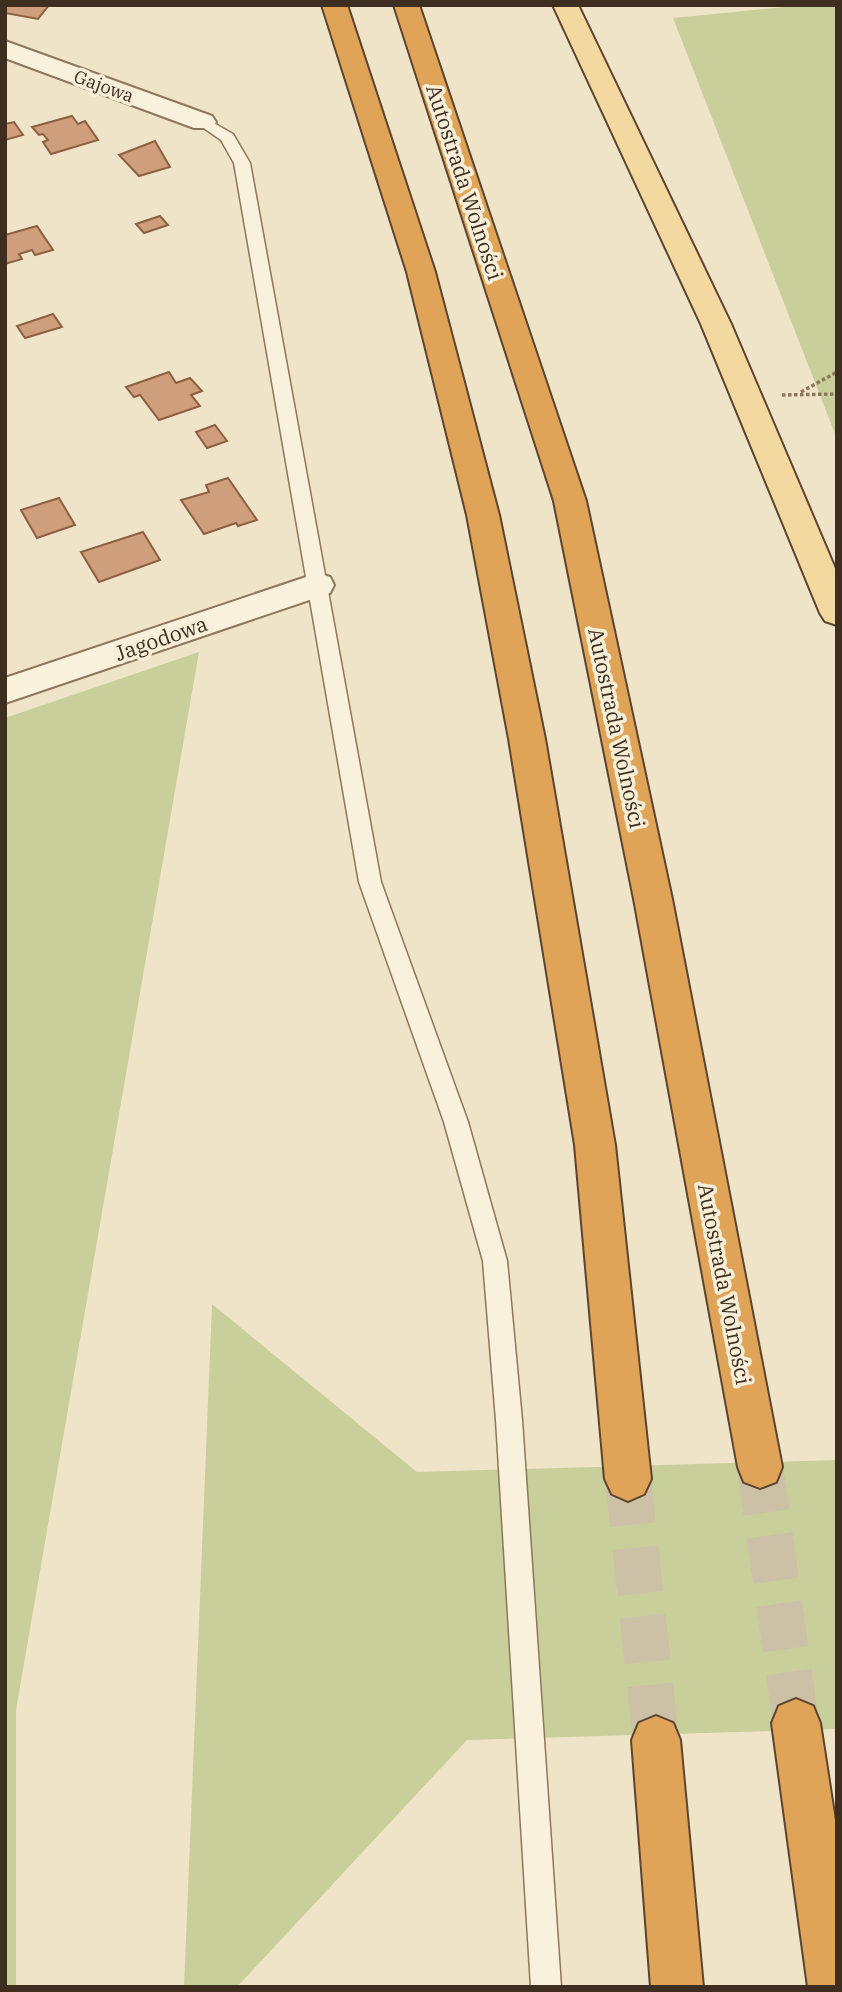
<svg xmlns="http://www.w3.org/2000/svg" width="842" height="1992" font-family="'IBM Plex Serif',serif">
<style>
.green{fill:#c9cf9b}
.building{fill:#cf9f7d;stroke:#8d5f41;stroke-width:2}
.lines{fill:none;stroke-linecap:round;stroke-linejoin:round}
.motorway-tunnel{stroke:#ccc0a6;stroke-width:46;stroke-dasharray:46 23;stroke-linecap:butt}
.service-casing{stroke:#8d765c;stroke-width:3}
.minor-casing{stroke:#8d765c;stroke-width:4}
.primary-casing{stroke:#5b4430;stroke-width:4}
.motorway-casing{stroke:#5b4430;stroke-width:4}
.path{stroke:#8d765c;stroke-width:3.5;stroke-dasharray:3.5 2.5;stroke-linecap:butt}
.service{fill:#faf1dc;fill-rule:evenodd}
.minor{fill:#faf1dc;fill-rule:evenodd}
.primary{fill:#f3d9a0;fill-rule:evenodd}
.motorway{fill:#e0a458;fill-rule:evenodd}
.labels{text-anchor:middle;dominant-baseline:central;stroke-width:7;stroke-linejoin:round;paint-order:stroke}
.far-street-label{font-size:18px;fill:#3d2e20;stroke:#f7eed8}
.street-label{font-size:21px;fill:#3d2e20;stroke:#f7eed8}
</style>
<rect width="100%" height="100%" fill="#f0e4c8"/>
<path class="green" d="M804 5H837V439L673 18Z
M199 652 16 1710V1987H5V718Z
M212 1304 417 1472 837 1460V1729L467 1740 237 1987H184Z"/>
<path class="building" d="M5 5H49L38 19 5 13Z
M72 116 78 124 85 121 98 140 51 154 43 142 48 140 43 134 39 135 32 127Z
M14 122 23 135 5 140V124Z
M155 141 170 167 139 176 119 155Z
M160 216 168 225 144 233 136 224Z
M37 226 53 250 35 255 32 250 19 254 22 259 5 264V235Z
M53 314 62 327 25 338 17 326Z
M169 372 176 383 190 378 202 391 191 395 200 406 159 420 140 395 134 397 126 387Z
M215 425 227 441 207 448 196 432Z
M228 478 257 520 238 526 236 523 204 534 181 500 209 492 206 485Z
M59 498 75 525 37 538 21 510Z
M143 532 160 560 99 582 81 552Z"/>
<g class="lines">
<path class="motorway-tunnel" d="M760 1467 796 1723
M628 1479 656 1740"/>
<defs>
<path id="service" d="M203 117 233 134 250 163 381 882 468 1122 507 1261 522 1420 561 1987H531L496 1420 483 1261 444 1122 359 882 234 163 221 140 195 122Z"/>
<path id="minor" d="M5 41 212 116 216 122 212 128H194L5 58Z
M318 573 330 577 334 585 330 593 5 703V678Z"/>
<path id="primary" d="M553 5H578L731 324 837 573V625L825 621 820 613 701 324Z"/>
<path id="motorway" d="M322 5H347L435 272 499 515 545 739 615 1145 651 1479 644 1494 628 1501 612 1494 605 1479 575 1145 509 739 467 515 407 272Z
M394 5H419L586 501 672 899 782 1467 776 1482 760 1488 744 1482 738 1467 634 899 554 501Z
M796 1699 813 1706 820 1723 837 1833V1987H808L772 1723 779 1706Z
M656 1716 673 1723 680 1740 703 1987H651L632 1740 639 1723Z"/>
</defs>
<use href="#service" class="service-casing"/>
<use href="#minor" class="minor-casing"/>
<use href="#primary" class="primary-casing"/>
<use href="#motorway" class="motorway-casing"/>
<path class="path" d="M801 392 837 372
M782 395 837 394"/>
<use href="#service" class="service"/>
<use href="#minor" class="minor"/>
<use href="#primary" class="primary"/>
<use href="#motorway" class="motorway"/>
</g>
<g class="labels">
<g class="far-street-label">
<text transform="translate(104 86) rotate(20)">Gajowa</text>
</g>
<g class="street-label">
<text transform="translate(465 182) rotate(72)">Autostrada Wolności</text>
<text transform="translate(161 638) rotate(-19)">Jagodowa</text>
<text transform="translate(617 728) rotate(78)">Autostrada Wolności</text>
<text transform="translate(725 1284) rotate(79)">Autostrada Wolności</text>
</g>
</g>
<rect width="842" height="1992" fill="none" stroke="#3d2e20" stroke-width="14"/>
</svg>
